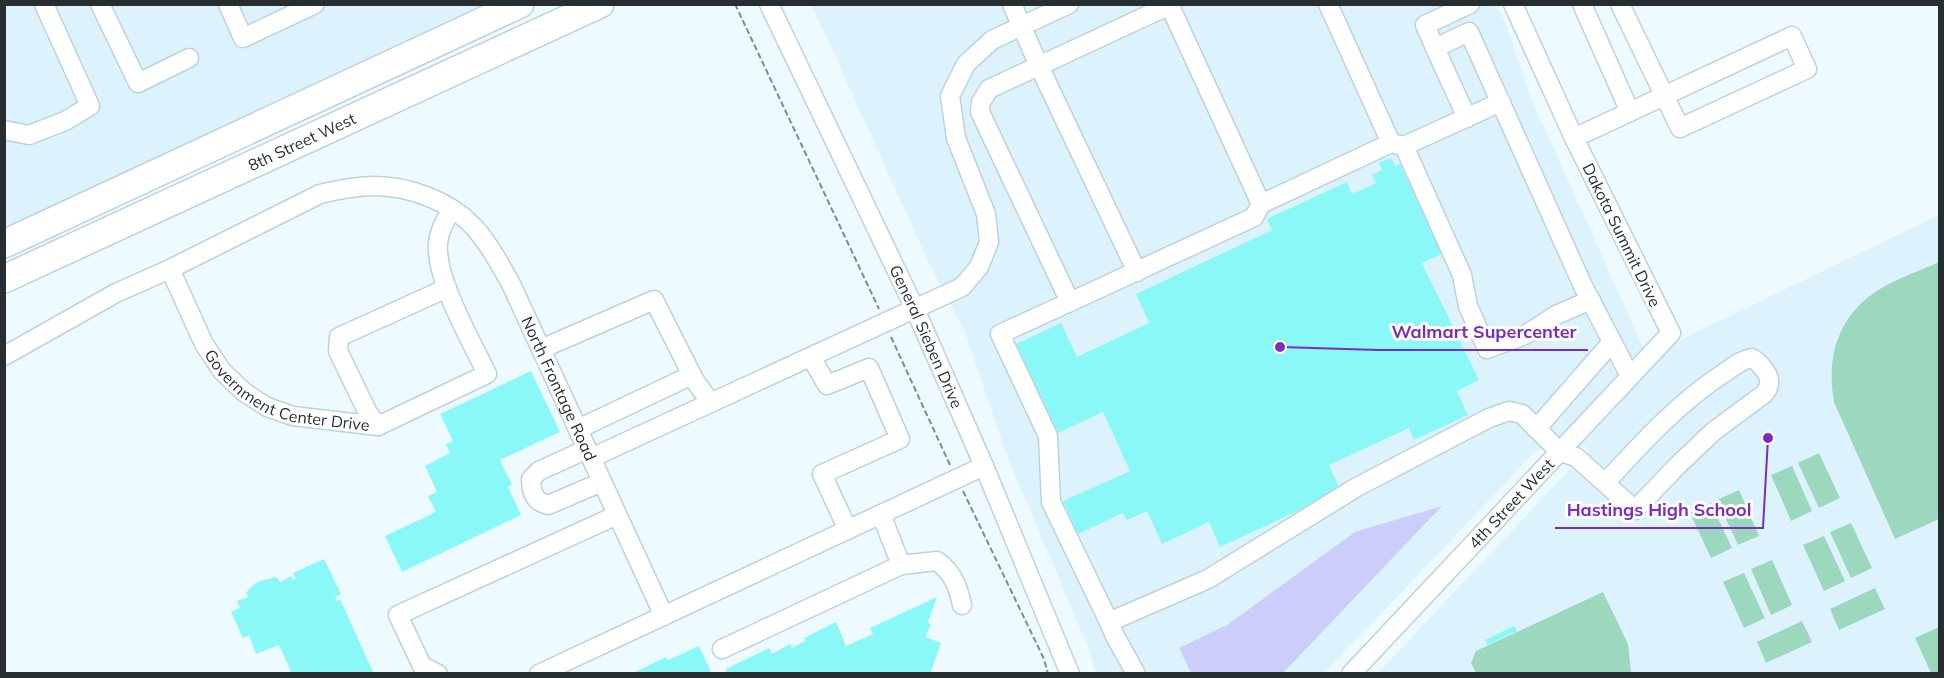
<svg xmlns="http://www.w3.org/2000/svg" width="1944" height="678" font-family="Mulish,sans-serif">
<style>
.built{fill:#dcf3fd}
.green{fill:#9cd8bd}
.water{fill:#cbcefa}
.building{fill:#8af8f6}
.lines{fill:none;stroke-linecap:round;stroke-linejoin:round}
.minor-casing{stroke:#bed2db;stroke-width:21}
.highway-casing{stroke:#bed2db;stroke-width:30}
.path{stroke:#818b90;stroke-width:2;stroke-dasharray:6 3;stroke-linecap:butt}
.minor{stroke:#fff;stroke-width:18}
.highway{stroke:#fff;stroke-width:27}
.labels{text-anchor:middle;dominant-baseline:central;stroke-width:6;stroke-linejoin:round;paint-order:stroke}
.street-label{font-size:16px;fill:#262e32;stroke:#fff}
.leader{fill:none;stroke:#7b2cbf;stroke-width:2}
.callout-dot{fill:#7b2cbf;stroke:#fff;stroke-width:2}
.callout-label{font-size:18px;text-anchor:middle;font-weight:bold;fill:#7b2cbf;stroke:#fff;stroke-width:6;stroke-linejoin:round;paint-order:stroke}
</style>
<rect width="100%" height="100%" fill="#edfaff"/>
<path class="built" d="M4 5H520L15 239 4 218Z
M812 5H1497L1507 27 1531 98 1647 356 1939 215V673H1378L1589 449 1563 439 1534 453 1324 673H1096L1090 652 1006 453 965 332 928 261Z"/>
<path class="green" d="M1939 262V519L1895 539 1834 402C1826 356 1838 315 1880 289 1898 278 1920 271 1939 262Z
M1819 453 1840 498 1819 508 1798 463Z
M1792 466 1812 511 1791 521 1771 475Z
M1739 490 1759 536 1738 545 1717 500Z
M1711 503 1732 548 1711 558 1690 513Z
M1851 523 1872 568 1851 578 1830 532Z
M1824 536 1845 581 1824 591 1803 545Z
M1772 560 1792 605 1771 615 1751 569Z
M1744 573 1765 618 1744 628 1723 582Z
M1875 588 1885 609 1839 630 1830 609Z
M1603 592 1628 644 1631 673H1476L1471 663 1476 651Z
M1802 621 1812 642 1766 663 1757 642Z
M1939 627V673H1931L1915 638Z"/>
<path class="water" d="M1442 506 1283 673H1191L1179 648 1227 625 1355 532Z"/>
<path class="building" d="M1391 158 1395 166 1400 164 1442 254 1422 263 1479 380 1457 391 1468 415 1414 440 1409 428 1329 465 1341 491 1220 547 1209 522 1162 544 1147 511 1127 520 1123 513 1078 534 1063 501 1130 471 1103 412 1058 433 1016 344 1061 323 1077 357 1149 323 1136 294 1272 230 1267 219 1347 182 1352 194 1376 183 1372 175 1382 170 1379 163Z
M531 371 560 432 500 460 512 485 508 487 521 515 402 572 385 536 436 512 428 496 437 492 425 466 450 453 446 444 453 441 440 414Z
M324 559 341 594 335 597 337 601 340 599 374 674H285L291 671 279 645 256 654 249 635 243 638 231 612 240 608 237 601 248 597 246 593 252 586 260 581 277 577 280 582 291 576 293 580 296 579 293 573Z
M937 597 928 622 931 625 925 637 941 643 930 674H727L726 669 769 648 772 654 790 644 792 648 805 641 804 638 836 622 846 646 873 634 870 628Z
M1514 626 1517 631 1487 645 1485 640Z
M699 646 712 674H631L666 657 668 660Z"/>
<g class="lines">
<defs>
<g id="minor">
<path d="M100 4 138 83 189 58"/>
<path d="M228 4 243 38 315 4"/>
<path id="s1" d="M769 4 915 309 984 466 1070 674"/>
<path d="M1012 4 1039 66 1137 272"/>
<path d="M1169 4 1261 204"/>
<path d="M1172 4 989 89 981 102 980 112 1070 302 1254 217 1261 204 1391 143 1404 146 1501 102"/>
<path d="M1328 4 1391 143"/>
<path d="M1470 4 1425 25 1435 48 1469 32 1583 286 1630 376"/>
<path d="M1582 4 1630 112"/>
<path d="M1435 48 1467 118"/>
<path d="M4 130 29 135 65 121 90 106 44 4"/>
<path d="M1574 138C1647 104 1719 70 1792 36L1807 69 1680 128 1620 4"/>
<path d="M1404 146 1462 275 1468 306 1487 349 1525 335 1556 315 1591 300"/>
<path id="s2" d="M170 269 204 344 222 371 244 392 267 407 293 416 378 426 487 374C471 340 435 279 438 243 439 231 445 220 452 209"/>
<path d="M1070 302 1000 334 1048 436 1051 502 1109 622 1115 636 1136 674"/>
<path d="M541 349 654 300 695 381 711 403"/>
<path id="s3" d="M4 356 116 293 170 269 320 194C337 190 356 186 374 186 409 186 450 201 474 227 489 244 500 264 511 284L664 616"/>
<path d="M811 357 827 385 869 368 900 439 822 474 848 530"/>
<path d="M378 426 368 413 338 351 339 337 447 288"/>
<path d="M578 429 692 375"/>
<path d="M1536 429 1612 342"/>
<path d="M587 449 539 471 531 479C531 492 535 502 548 505L602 482"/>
<path d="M591 458 962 287 979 267 989 242 986 214 956 138 950 96 966 64 992 40 1069 4"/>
<path d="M881 514 901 565 937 561C953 573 958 586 962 605"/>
<path d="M1109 622 1208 579 1357 487 1489 418 1509 411 1522 414 1560 452 1576 457 1635 510 1677 466 1714 431 1764 394C1766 391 1769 388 1769 384 1771 375 1759 362 1752 358 1741 360 1733 367 1724 373 1678 403 1642 443 1605 483"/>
<path d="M722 649 901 565"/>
<path d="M438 674 422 666 398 615 617 515"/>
<path d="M539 674 984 466"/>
<path id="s4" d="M1351 674 1671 333 1574 138 1513 4"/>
</g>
<g id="highway">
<path d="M4 244 520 4"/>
<path id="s5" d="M4 279 600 4"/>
</g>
</defs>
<use href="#minor" class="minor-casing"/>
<use href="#highway" class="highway-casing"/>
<path class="path" d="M735 4 879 309
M891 337 950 465
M963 491 1030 630 1044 659 1048 674"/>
<use href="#minor" class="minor"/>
<use href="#highway" class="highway"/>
</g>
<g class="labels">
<g class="street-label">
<text stroke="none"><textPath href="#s5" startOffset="328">8th Street West</textPath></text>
<text transform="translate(1622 235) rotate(64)">Dakota Summit Drive</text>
<text stroke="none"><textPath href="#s1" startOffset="368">General Sieben Drive</textPath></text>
<text stroke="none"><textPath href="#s3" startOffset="704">North Frontage Road</textPath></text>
<text stroke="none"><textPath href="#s2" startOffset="184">Government Center Drive</textPath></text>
<text stroke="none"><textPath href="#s4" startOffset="234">4th Street West</textPath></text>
</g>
</g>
<path class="leader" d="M1280 347L1379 350H1588M1768 438L1763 528H1555"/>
<g class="callout-dot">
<circle cx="1280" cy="347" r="6"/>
<circle cx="1768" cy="438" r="6"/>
</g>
<g class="callout-label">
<text x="1484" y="338">Walmart Supercenter</text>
<text x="1659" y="516">Hastings High School</text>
</g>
<rect width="1944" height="678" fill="none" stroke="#262e32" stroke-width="12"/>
</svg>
